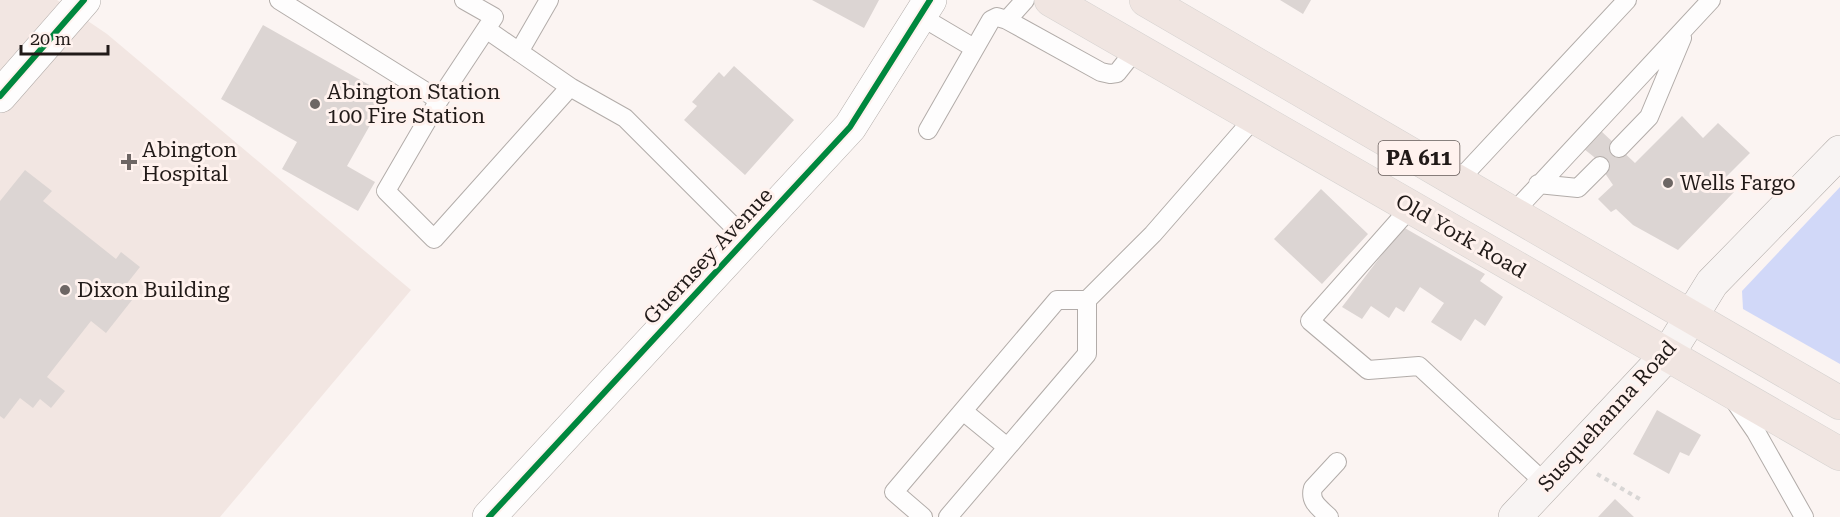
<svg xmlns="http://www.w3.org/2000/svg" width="1840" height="517" font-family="'Roboto Serif',serif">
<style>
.built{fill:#f2e6e2}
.green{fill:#d1d8f8}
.building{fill:#dcd5d3}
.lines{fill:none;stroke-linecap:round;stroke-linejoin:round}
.service-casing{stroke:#b2aca9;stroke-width:20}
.minor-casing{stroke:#b2aca9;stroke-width:34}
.secondary-casing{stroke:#b2aca9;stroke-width:34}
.trunk-casing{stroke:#d5d2d0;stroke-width:34}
.path{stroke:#d8d6d5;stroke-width:4;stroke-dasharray:4.5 4.5;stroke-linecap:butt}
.service{stroke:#fefdfd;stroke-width:18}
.minor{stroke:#fefdfd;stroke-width:33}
.secondary{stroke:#f8f4f3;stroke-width:33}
.trunk{stroke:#f0e5e1;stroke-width:33}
.cycleway-casing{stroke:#fff2ee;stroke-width:10}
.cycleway{stroke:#00873e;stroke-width:6}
.poi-dot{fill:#6d6664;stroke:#fff2ee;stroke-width:2}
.labels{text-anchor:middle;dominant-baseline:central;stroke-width:6;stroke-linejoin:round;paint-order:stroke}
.shield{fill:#fff2ee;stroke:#645b58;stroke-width:1.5}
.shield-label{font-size:20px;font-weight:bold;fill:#211a18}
.poi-label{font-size:21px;fill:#211a18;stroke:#fff2ee;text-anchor:start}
.street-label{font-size:21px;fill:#211a18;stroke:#fff2ee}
</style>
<rect width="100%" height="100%" fill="#fbf4f2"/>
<path class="built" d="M0 0H57L107 34 411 290 220 517H0Z"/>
<path class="green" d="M1840 187V364L1743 309 1742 291Z"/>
<path class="building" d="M812 0H879L864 28Z
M1280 0H1311L1303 14Z
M263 25 387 95 347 166 375 182 358 211 282 169 297 142 221 99Z
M734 66 794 120 745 175 684 120 697 106 692 102 719 72 724 77Z
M1682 116 1703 138 1718 123 1750 153 1722 181 1734 192 1678 250 1633 225 1616 209 1611 212 1598 199 1613 185 1594 157 1584 149 1600 130 1635 163Z
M25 170 52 191 43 201 116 259 121 252 140 267 125 286 136 295 106 333 91 321 47 377 65 391 51 408 40 399 33 408 20 398 4 419 0 416V201Z
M1321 189 1368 234 1322 284 1274 239Z
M1403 227 1485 274 1480 281 1503 297 1485 326 1475 319 1461 341 1431 322 1444 303 1420 287 1404 312 1396 307 1389 318 1371 306 1362 319 1342 307Z
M1657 410 1701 435 1689 456 1680 452 1669 474 1633 454Z
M1615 499 1634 517H1598Z"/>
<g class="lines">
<defs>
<path id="service" d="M279 0 439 100 494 17 464 0
M920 16 974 48
M1007 20 1101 72 1110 74 1117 73 1136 49
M519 52 549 0
M570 87 625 118 746 239
M439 100 386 191 434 239 570 87 486 29
M928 130 991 20 997 17 1007 20 1025 0
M1619 148 1649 117 1682 38
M1459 180 1627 0
M1538 184 1578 188 1600 166
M1411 207 1310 321 1368 370 1419 366 1545 483
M1513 213 1711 0
M1734 400 1756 432 1804 517
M963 411 1007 447
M923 517 894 492 1057 300H1087
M948 517 1087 354V300L1153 234 1255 117
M1329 517C1320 508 1309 502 1313 488L1337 462"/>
<path id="minor" d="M0 96 84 0
M489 517 850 127 930 0"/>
<path id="secondary" d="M1515 517 1668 354 1712 283 1840 152"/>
<path id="trunk" d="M1051 0 1840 454
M1146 0C1378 134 1607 270 1840 403"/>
</defs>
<use href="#service" class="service-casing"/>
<use href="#minor" class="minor-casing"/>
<use href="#secondary" class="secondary-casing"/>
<use href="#trunk" class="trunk-casing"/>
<path class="path" d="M1597 474 1643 501"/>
<use href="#service" class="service"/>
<use href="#minor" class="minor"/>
<use href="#secondary" class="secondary"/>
<use href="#trunk" class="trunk"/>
<defs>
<path id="cycleway" d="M0 96 84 0
M489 517 850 127 930 0"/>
</defs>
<use href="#cycleway" class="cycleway-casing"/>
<use href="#cycleway" class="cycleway"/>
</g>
<g class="poi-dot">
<circle cx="315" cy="104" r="6"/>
<path d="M126 153h6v6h6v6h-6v6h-6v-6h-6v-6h6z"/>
<circle cx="1668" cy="183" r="6"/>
<circle cx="65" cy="290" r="6"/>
</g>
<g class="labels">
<rect class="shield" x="1378.5" y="141" width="81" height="34" rx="4.5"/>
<g class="shield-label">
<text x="1419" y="158">PA 611</text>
</g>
<g class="poi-label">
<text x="327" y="92">Abington Station<tspan x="327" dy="24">100 Fire Station</tspan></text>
<text x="142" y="150">Abington<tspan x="142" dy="24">Hospital</tspan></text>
<text x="1680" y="183">Wells Fargo</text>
<text x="77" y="290">Dixon Building</text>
</g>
<g class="street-label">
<text transform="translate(1461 236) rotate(30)">Old York Road</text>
<text transform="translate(708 256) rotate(-47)">Guernsey Avenue</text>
<text transform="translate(1607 416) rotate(-48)">Susquehanna Road</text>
</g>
</g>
<path d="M21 45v9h87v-9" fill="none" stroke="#211a18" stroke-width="3"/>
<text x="30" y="45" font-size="18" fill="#211a18" stroke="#fff2ee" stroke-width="4.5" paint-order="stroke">20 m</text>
</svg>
